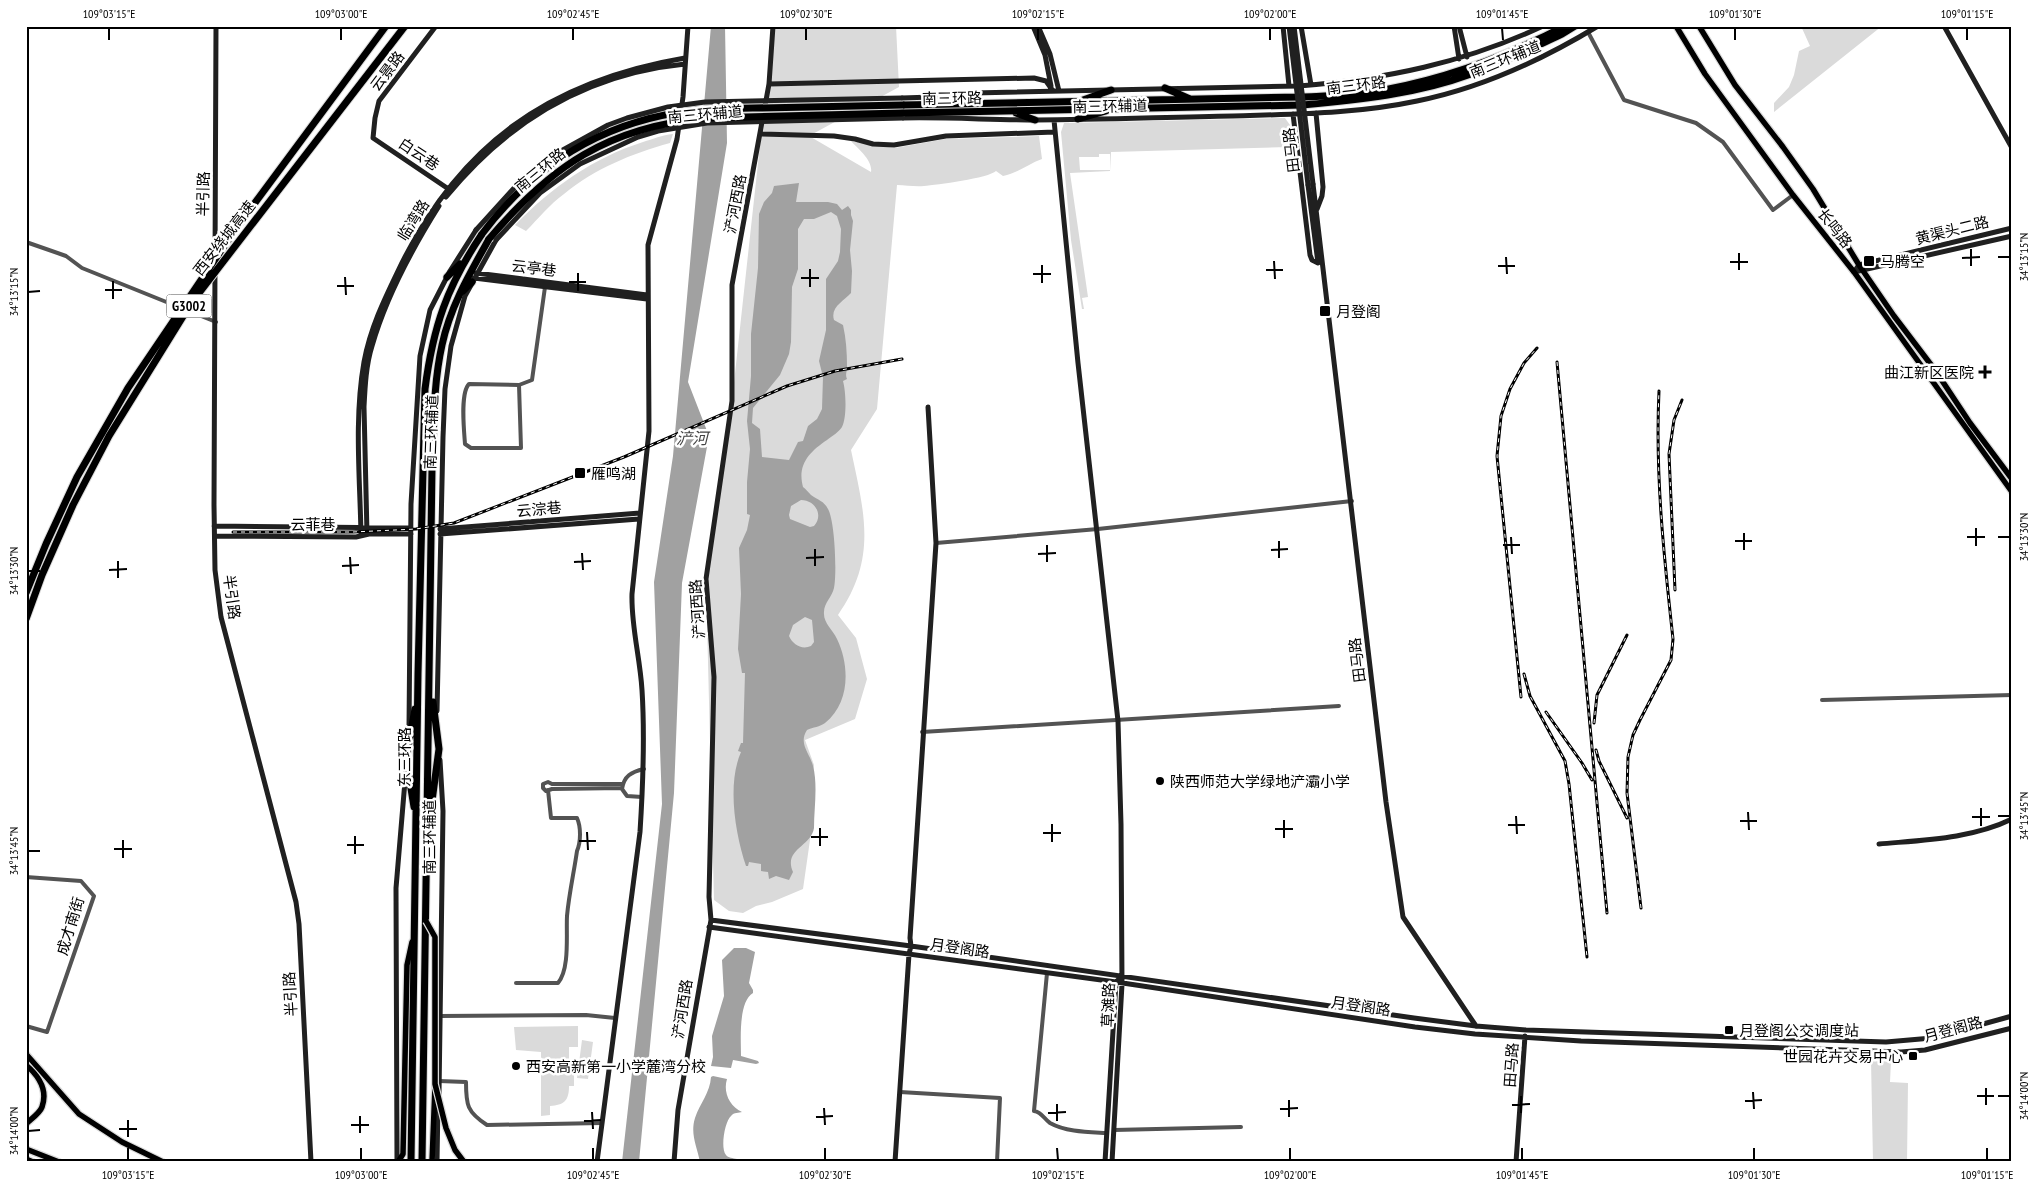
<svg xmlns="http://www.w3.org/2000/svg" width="2038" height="1188" font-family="'PT Sans Narrow','Noto Sans SC',sans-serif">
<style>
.green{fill:#dadada;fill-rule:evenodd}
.water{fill:#a1a1a1;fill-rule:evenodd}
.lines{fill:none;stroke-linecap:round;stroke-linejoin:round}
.primary-casing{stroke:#dbdbdb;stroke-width:8}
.highway-casing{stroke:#dbdbdb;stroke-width:9}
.street{stroke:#535353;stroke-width:4}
.secondary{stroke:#202020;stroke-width:5}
.primary{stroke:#000;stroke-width:5.5}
.highway{stroke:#000;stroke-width:7}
.rail-casing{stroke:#000;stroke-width:3}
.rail{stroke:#fff;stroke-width:1;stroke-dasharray:4;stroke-linecap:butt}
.primary-bridge-casing{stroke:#dbdbdb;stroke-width:8;stroke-linecap:butt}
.highway-bridge-casing{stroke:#dbdbdb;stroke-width:9;stroke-linecap:butt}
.secondary-bridge{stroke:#202020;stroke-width:5}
.primary-bridge{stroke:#000;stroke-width:5.5}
.highway-bridge{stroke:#000;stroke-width:7}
.ticks{fill:none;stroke:#000;stroke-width:2}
.poi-dot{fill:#000;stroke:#fff;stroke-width:2}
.labels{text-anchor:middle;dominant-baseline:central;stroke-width:5;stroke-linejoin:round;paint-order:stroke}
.shield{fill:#fff;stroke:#4c4c4c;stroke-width:1}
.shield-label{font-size:14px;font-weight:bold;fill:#000}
.street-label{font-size:15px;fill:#000;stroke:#fff}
.poi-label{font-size:15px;fill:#000;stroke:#fff;text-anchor:start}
.water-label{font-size:16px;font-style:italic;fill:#424242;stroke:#fff}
.neatline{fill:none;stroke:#000;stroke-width:2}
.ticks-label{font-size:12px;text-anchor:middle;fill:#000}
</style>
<rect width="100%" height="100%" fill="#fff"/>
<path class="green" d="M773 26H896L899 87 809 136 871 172C873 160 858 149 851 141L895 148 945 139 1039 136 1042 159C1028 164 1018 173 1003 176L996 171C989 178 936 185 924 186 915 187 906 185 897 185L877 409 851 450C864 512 878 558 838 615L856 638 867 679 855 719 805 740 814 765 811 833 803 889 772 902 756 906 743 913 729 911 714 900 706 583 732 401Z
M1801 26H1882L1774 112V103L1789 87 1794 75 1799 51 1810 46Z
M1285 118 1290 125 1291 144H1288V147L1111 152 1110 171 1070 173 1088 297 1082 298 1084 309H1082L1071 240 1061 132 1064 123ZM1099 154H1110V170H1080L1079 157H1099Z
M673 134 670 143C631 154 596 168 564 194 550 204 538 219 526 231L515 225C552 187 593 158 643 142 653 139 662 135 673 134Z
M578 1026V1047H569V1066H574V1086H569C569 1101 564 1105 550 1106V1115L541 1116V1052L516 1050 514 1027Z
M582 1040 593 1042 588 1079 577 1078Z
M1871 1060H1891L1890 1082 1908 1083 1907 1162H1873Z"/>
<path class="water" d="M711 26H725L727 143 688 382 709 436 682 583 674 793 639 1162H622L662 804 654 582 673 456Z
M799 183 796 202H828L837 204 842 210 848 206 851 210V215L853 221 850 250 852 271 851 293C844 301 830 307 834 320L843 325C846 338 847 352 847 367 847 372 845 374 847 379L843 381C846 392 847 417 842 427 839 432 832 436 827 440 809 452 797 465 803 487 806 489 808 492 811 495 818 500 824 501 828 509 835 521 837 574 834 588 832 597 824 603 824 612 823 623 833 630 837 639 850 666 850 703 825 723 820 727 813 727 807 730 798 744 810 753 813 766 818 785 814 809 814 828 811 847 783 849 793 872L789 880 776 876 769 879 768 872 761 871V864L749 862 748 866H746C735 833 727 784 741 752L738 751 741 743H743L745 673H742L738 649 741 594 739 548 747 530 750 515 747 514V482L750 449 747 421 751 376V334L758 268 759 214 764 202 772 193 774 186ZM831 212 837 216 841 229 840 252 838 261 826 279V330L819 361 823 377 822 409 817 419 808 426 803 441 798 442 789 460 762 457 760 429 752 423 753 408 780 375 789 354 791 342 792 287 798 269V229L804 219H814ZM801 500C815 500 824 515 814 526L810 527 790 519 789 515 791 506ZM805 617 812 620 814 642 811 646C802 650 793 645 789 636L793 625Z
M734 948H746L755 952 749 983 753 990V993C738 1002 741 1040 741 1056L758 1061 759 1063 756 1064 733 1060 731 1068 711 1066 713 1057 712 1036 724 996 722 960Z
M713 1076 727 1079C723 1092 729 1106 742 1112 739 1113 734 1112 731 1116 725 1121 720 1148 726 1155 728 1158 733 1158 737 1159L736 1161 731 1159 726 1162H700C697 1146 690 1134 695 1118 700 1103 710 1093 711 1077Z"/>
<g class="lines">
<defs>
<path id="primary" d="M1676 26 1705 74 1793 195 1854 272 2012 492
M1699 26 1735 85 1783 147 1813 189 1859 265 1894 316 1935 370 1970 423 2012 479
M26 1054 79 1114 122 1142 163 1162
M26 1065C39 1076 48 1090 42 1107 40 1113 31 1119 26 1124
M26 1149 59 1162
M26 1159 33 1162
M398 1162 403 1154 407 965 412 942
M432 1162 435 1086"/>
<path id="highway" d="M1165 88 1190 99
M1083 100 1111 90
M903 105 1300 97C1322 96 1344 96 1365 93 1434 83 1503 58 1565 26
M902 113 1302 105C1359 100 1417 94 1471 74 1502 63 1532 48 1562 34L1575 26
M1016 113 1035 120
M1078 119 1106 111
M447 277 460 264
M463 291 472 282
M432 801 439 749 433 702
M414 807 406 758 415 709
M411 1162 418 674 425 389C433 327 447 286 482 234
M422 1162 432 468C434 427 433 385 442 345 450 307 470 273 489 239"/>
</defs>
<use href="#primary" class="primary-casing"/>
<use href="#highway" class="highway-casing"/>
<path class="street" d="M1588 32 1624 100 1696 123 1723 142 1773 210 1793 195
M26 242 66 256 82 268 216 322
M519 385 469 384C460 393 464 430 465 444L471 448H521L519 385 532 380 545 287
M936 543 1098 529 1352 501
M1822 700 2012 695
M922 732 1339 706
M622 788 552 789 546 791 543 788V784L548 782 552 784H623
M642 797 627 796 622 789C624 776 631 772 644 769
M26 877 81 881 94 896 47 1032 26 1026
M1047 973 1034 1111C1042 1112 1044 1119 1050 1123 1066 1132 1088 1132 1106 1133
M516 983H558C570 969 566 934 567 916 569 894 574 872 577 851 581 841 581 827 577 818H551L548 790
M440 1016 586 1015 615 1018
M439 1081 466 1082C466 1105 467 1112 487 1125L602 1123
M900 1092 1000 1098 997 1162
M1114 1130 1241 1127"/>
<path class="secondary" d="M216 26 214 505 215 570 221 617 296 902 299 924 311 1162
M436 26 379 101 375 118 373 138 450 190
M1033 26 1045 55 1051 86
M1038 26 1050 54 1059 91
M1283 26 1289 86
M1301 26 1311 85
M1454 26 1459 59
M1459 26 1467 57
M1944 26 2012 148
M769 84 1034 78 1046 81 1053 91
M902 98 932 97 973 93 1299 86C1386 79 1464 63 1543 26
M1316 113 1323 187 1322 196 1317 209
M1293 114 1310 255 1312 260 1318 263
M903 118C947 117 992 120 1036 120 1101 120 1167 117 1233 116 1295 114 1356 114 1417 101 1482 88 1542 60 1598 26
M1054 120 1078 363 1118 721 1121 824 1122 984 1112 1162
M760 134 834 136 855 139 873 144 894 145 946 136 1054 132
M1313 184 1386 802 1403 917 1476 1026
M1308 185 1318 263
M446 197C508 121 585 74 685 64
M1854 272 1859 265 2012 228
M1854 272 2012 236
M476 273 647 295
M474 278 647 299
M214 526 411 528
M440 529 640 513
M367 534 364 407C365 387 366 365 372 346 386 297 412 249 439 206
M440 534 639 519
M361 535C360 478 354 419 364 362 370 329 384 300 398 271 458 145 549 81 685 58
M215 536 356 537 369 534H411
M437 711 443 437 445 389 451 346 465 296 496 240
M409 728 411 504 420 356 430 310 450 271 476 230
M1879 844C1923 840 1971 839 2012 819
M711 920 911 946 1414 1018 1476 1026 1526 1030 1886 1042 1932 1038 2012 1016
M709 927 1116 982 1415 1027 1475 1034 1581 1041 1901 1052 1925 1050 2012 1028
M439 1094 443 811 440 760
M397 1162 396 888 406 769
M437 1162 438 1102
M597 1162 640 832C643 785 645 737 642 690 640 657 631 626 632 594L649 431 648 245 677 139 683 97 688 26
M674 1162 678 1110 711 920 709 897 714 677 706 579 732 401V285L769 84 773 26
M895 1162 909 954 911 946 910 938 936 543 928 407
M1105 1162 1116 982 1118 980
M1516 1162 1525 1036"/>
<use href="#primary" class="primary"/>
<use href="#highway" class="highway"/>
<defs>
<path id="rail" d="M1557 362 1607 913
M233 532H353L416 529 454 523 624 457 787 386 835 371 902 359
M1675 590 1669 454 1674 420 1682 400
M1524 674 1530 696 1565 761 1569 784 1587 957
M1521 697 1497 456 1501 416 1510 389 1524 363 1537 348
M1546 712 1582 763 1592 780
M1594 723 1597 695 1627 635
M1596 750 1599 761 1627 818
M1641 908 1627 793 1628 757 1633 735 1640 720 1671 660 1673 639C1664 557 1655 474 1659 391"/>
</defs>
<use href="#rail" class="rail-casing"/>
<use href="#rail" class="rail"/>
<defs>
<path id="primary-bridge" d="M426 921 435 937V1084L446 1128 455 1150 464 1162"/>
<path id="highway-bridge" d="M482 234C539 158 613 116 708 109L903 105
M489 239C551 166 608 127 706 118L902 113
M26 593 46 544 77 477 128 388 237 227 386 26
M26 619 42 575 73 505 109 436 192 302 405 26"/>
</defs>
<use href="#primary-bridge" class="primary-bridge-casing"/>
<use href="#highway-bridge" class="highway-bridge-casing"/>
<path class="secondary-bridge" d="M1289 26 1308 185
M1294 26 1313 184
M476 230 525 176 561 151 608 125 627 118 668 107 705 102 902 98
M496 240 540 193 580 164 638 137 658 131 707 123 903 118"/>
<use href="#primary-bridge" class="primary-bridge"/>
<use href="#highway-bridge" class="highway-bridge"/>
</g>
<path class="ticks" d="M109 28V40M341 28V40M573 28V40M806 28V40M1038 28V40M1270 28V40M1502 28 1503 40M1735 28V40M1967 28V40M1971 249V266M1739 253V270M1506 257 1507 274M1998 257H2010M1962 258 1980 257M1274 261 1275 279M1730 262H1748M1042 265V283M1498 266H1515M810 269V287M1266 270H1283M578 273V291M1033 274H1051M345 277 346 295M801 278H819M113 281V299M569 282H586M337 286H354M105 290H122M28 292 40 291M1976 528V546M1744 533V550M1511 537 1512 554M1967 537H1985M1998 537H2010M1279 541V558M1735 541H1752M1047 545V562M1503 545H1520M815 549V566M1271 550 1288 549M582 553 583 570M1038 554 1056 553M350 557 351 574M806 558 824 557M118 561V578M574 562 591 561M342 566 359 565M109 570 127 569M28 571H40M1981 808V826M1748 812 1749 830M1516 816 1517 834M1998 816H2010M1972 817H1990M1284 820V838M1740 821H1757M1052 824V842M1508 825H1525M820 828V846M1275 829H1293M587 832 588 850M1043 833H1061M355 836V854M811 837H828M123 840V858M579 841H596M347 845H364M114 849H132M28 851H40M1986 1088V1105M1753 1092 1754 1109M1521 1096V1113M1977 1096H1994M1998 1096H2010M1289 1100V1117M1745 1101 1762 1100M1057 1104V1121M1512 1105 1530 1104M824 1108 825 1125M1280 1109 1298 1108M592 1112 593 1129M1048 1113 1066 1112M360 1116V1133M816 1117 833 1116M128 1120V1137M584 1121 601 1120M351 1125H369M119 1129H137M28 1131 40 1130M128 1148V1160M361 1148V1160M593 1148V1160M825 1148V1160M1057 1148 1058 1160M1290 1148V1160M1522 1148V1160M1754 1148V1160M1987 1148V1160"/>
<g class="poi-dot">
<rect x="1863" y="255" width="12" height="12" rx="2.5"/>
<rect x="1319" y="305" width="12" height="12" rx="2.5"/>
<path d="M1982.5 364.5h5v5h5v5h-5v5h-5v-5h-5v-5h5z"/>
<rect x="574" y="467" width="12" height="12" rx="2.5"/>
<circle cx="1160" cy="781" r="5"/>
<rect x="1724" y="1025" width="10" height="10" rx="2.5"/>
<rect x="1908" y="1051" width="10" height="10" rx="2.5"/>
<circle cx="516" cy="1066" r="5"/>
</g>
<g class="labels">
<rect class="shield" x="166.5" y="294.5" width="45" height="23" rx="4"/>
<g class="shield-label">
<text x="189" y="306">G3002</text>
</g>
<g class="street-label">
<text transform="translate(1505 59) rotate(-22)">南三环辅道</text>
<text transform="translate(387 71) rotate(-53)">云景路</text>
<text transform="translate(1356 85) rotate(-7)">南三环路</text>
<text transform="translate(952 98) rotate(-1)">南三环路</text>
<text transform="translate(1110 106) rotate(-1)">南三环辅道</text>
<text transform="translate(705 114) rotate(-5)">南三环辅道</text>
<text transform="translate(1291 150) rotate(-97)">田马路</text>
<text transform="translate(419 154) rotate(34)">白云巷</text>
<text transform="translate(540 170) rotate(-39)">南三环路</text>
<text transform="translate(203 194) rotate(-89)">半引路</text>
<text transform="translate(735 204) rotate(-79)">浐河西路</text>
<text transform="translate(413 220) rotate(-58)">临湾路</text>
<text transform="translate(1835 228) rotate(52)">长鸣路</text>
<text transform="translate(1952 230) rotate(-14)">黄渠头二路</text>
<text transform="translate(224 238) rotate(-52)">西安绕城高速</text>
<text transform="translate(534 268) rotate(7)">云亭巷</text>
<text transform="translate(431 432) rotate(-88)">南三环辅道</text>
<text transform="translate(539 509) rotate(-5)">云淙巷</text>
<text x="313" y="524">云菲巷</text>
<text transform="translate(232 597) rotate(82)">半引路</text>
<text transform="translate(697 609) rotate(-94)">浐河西路</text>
<text transform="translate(1357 660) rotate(-97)">田马路</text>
<text transform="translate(404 757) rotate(-90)">东三环路</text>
<text transform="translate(429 837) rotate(-90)">南三环辅道</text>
<text transform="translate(70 926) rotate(-73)">成才南街</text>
<text transform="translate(960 948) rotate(8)">月登阁路</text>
<text transform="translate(290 994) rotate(-93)">半引路</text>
<text transform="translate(1108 1005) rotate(-88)">草滩路</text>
<text transform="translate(1361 1006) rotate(8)">月登阁路</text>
<text transform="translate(682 1009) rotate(-81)">浐河西路</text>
<text transform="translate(1953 1029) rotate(-15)">月登阁路</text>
<text transform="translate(1511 1065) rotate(-86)">田马路</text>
</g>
<g class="poi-label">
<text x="1880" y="261">马腾空</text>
<text x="1336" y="311">月登阁</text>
<text x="1974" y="372" text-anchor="end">曲江新区医院</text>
<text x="591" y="473">雁鸣湖</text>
<text x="1170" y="781">陕西师范大学绿地浐灞小学</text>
<text x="1739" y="1030">月登阁公交调度站</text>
<text x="1903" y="1056" text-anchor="end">世园花卉交易中心</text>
<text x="526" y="1066">西安高新第一小学麓湾分校</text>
</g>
<g class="water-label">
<text x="692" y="438">浐河</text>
</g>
</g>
<rect width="2038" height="1188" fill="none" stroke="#ffffff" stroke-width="55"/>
<rect x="28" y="28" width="1982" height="1132" class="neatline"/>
<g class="ticks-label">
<text x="109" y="18">109°03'15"E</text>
<text x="341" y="18">109°03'00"E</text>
<text x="573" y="18">109°02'45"E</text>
<text x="806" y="18">109°02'30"E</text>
<text x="1038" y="18">109°02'15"E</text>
<text x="1270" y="18">109°02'00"E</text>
<text x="1502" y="18">109°01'45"E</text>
<text x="1735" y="18">109°01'30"E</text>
<text x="1967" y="18">109°01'15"E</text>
<text transform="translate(2024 257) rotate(-90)" y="4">34°13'15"N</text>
<text transform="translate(14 292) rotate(-90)" y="4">34°13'15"N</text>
<text transform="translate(2024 537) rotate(-90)" y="4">34°13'30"N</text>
<text transform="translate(14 571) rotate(-90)" y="4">34°13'30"N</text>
<text transform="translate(2024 816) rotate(-90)" y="4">34°13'45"N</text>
<text transform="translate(14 851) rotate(-90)" y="4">34°13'45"N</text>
<text transform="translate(2024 1096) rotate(-90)" y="4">34°14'00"N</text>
<text transform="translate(14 1131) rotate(-90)" y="4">34°14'00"N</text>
<text x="128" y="1179">109°03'15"E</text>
<text x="361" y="1179">109°03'00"E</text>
<text x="593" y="1179">109°02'45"E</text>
<text x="825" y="1179">109°02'30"E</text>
<text x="1058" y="1179">109°02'15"E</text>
<text x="1290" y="1179">109°02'00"E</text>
<text x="1522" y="1179">109°01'45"E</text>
<text x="1754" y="1179">109°01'30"E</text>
<text x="1987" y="1179">109°01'15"E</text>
</g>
</svg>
